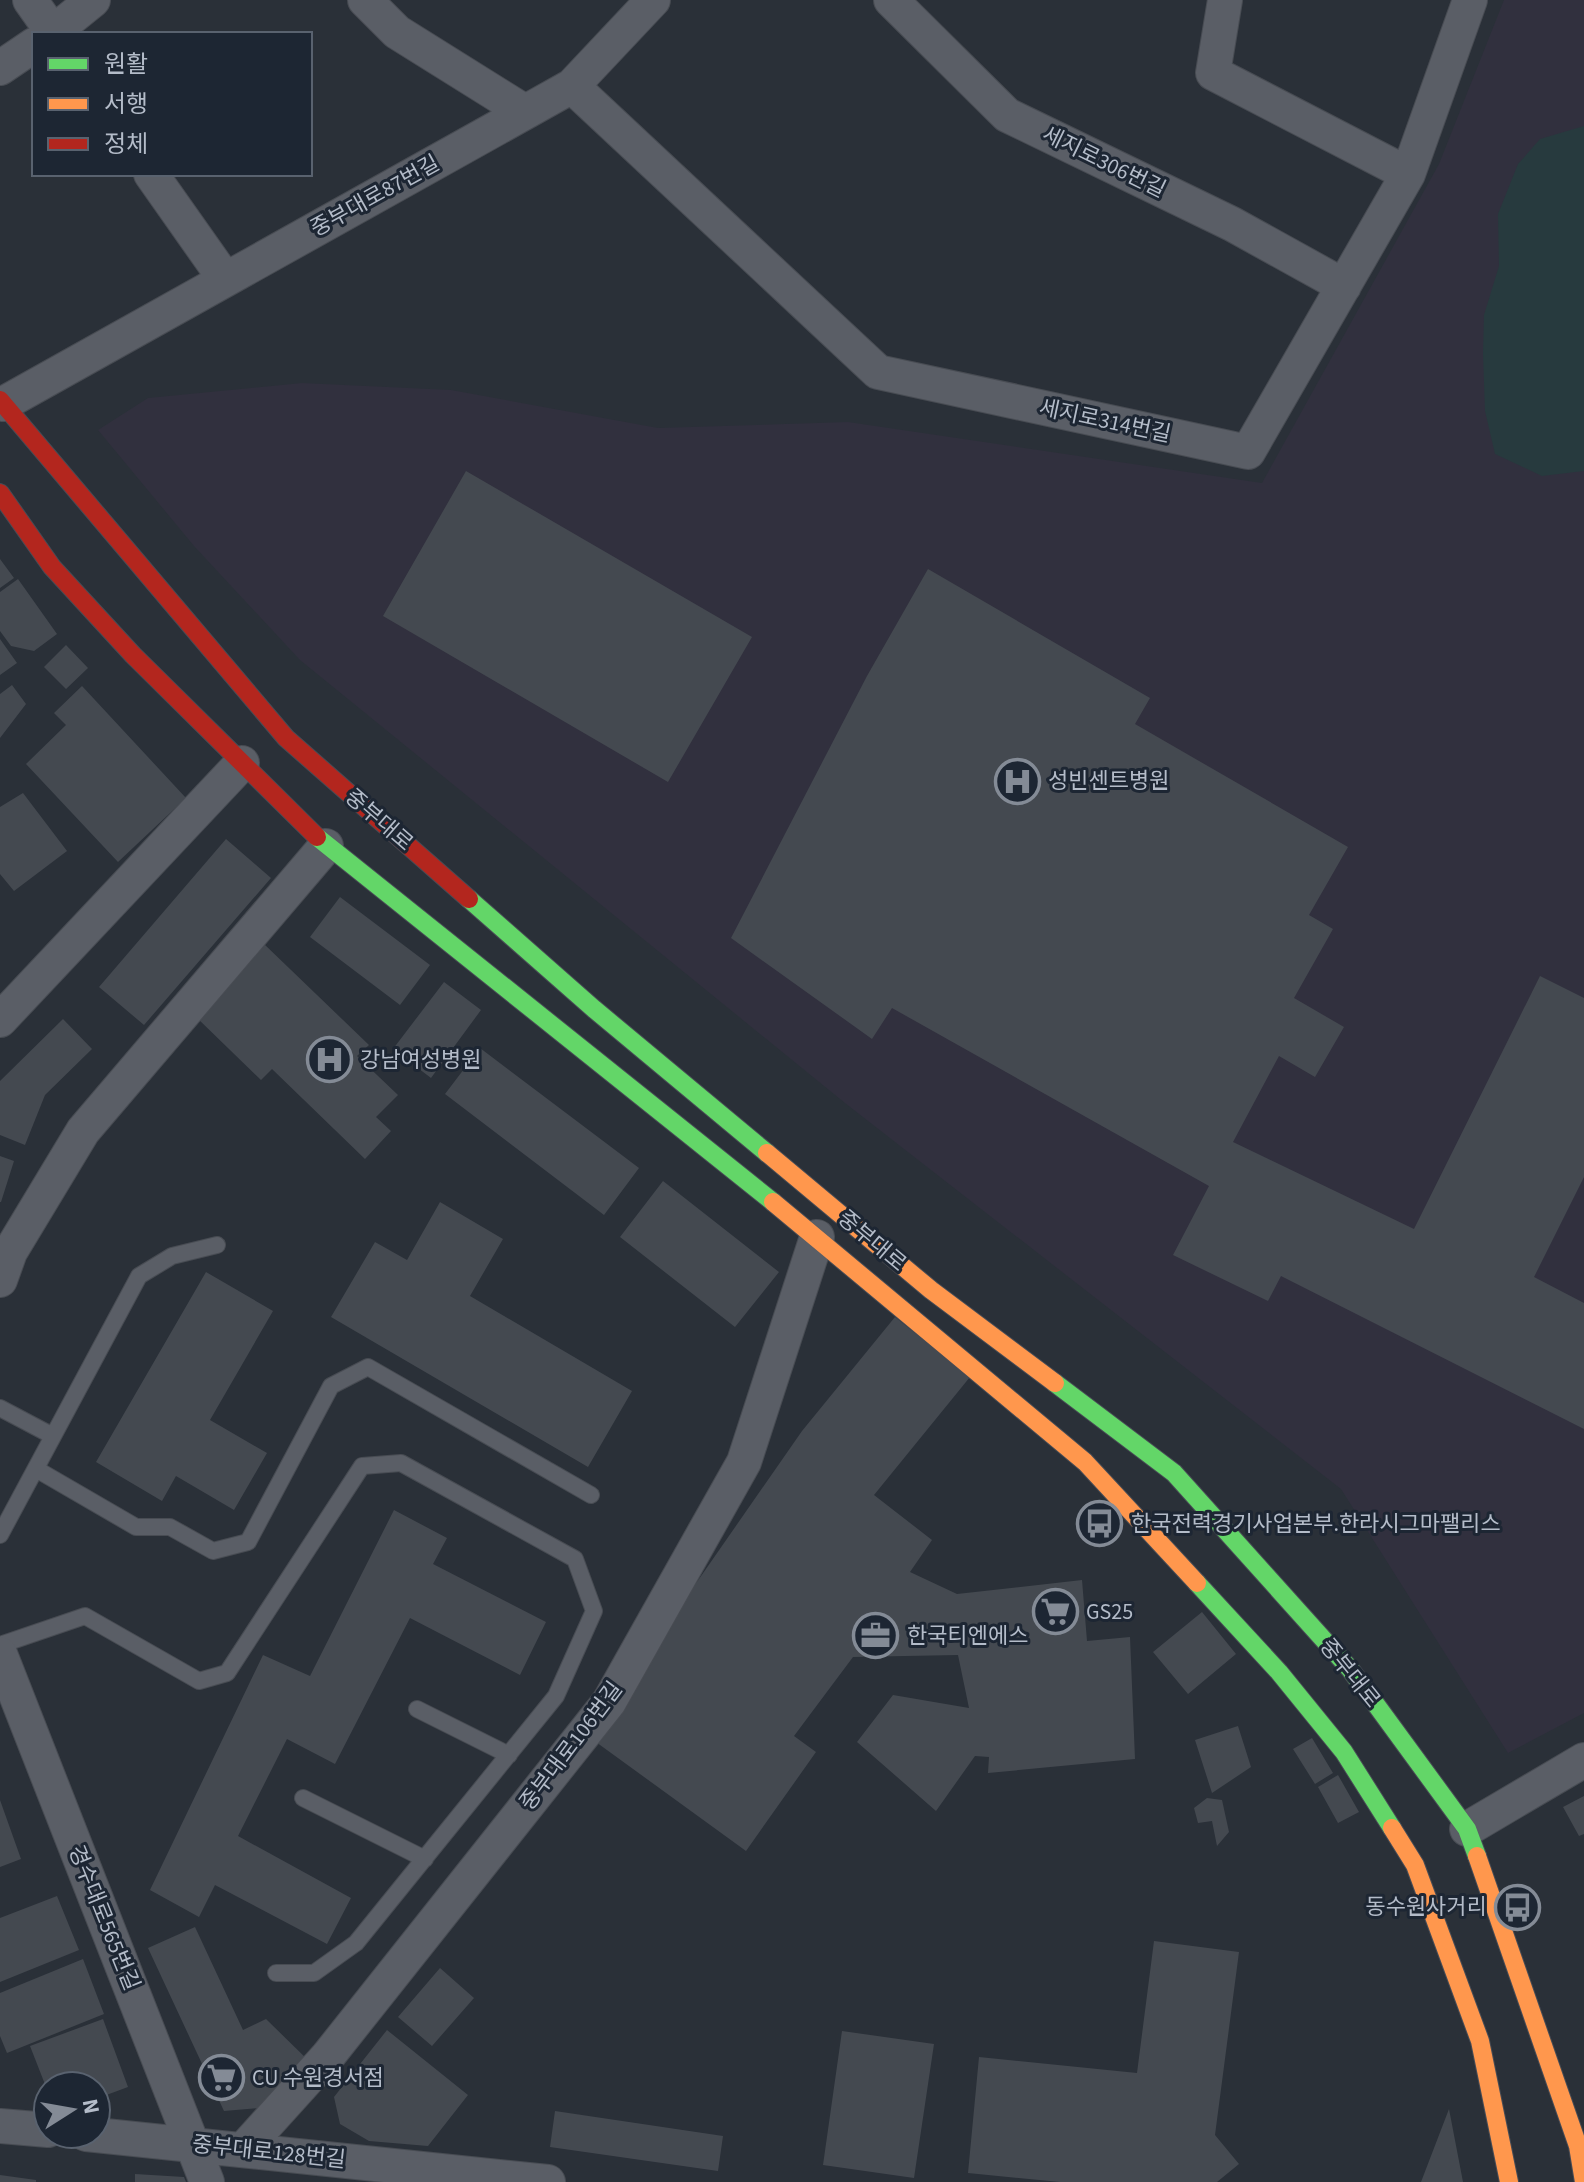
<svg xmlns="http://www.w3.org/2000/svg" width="1584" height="2182" font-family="'Source Sans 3','Noto Sans KR',sans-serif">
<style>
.medical{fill:#31303e}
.green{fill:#273a3e}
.building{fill:#444950}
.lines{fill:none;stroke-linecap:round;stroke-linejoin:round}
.lane-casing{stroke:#484c53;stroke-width:18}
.street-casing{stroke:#484c53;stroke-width:36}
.fast-casing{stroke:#484c55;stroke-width:20}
.slow-casing{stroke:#484c55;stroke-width:20}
.jam-casing{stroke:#484c55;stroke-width:20}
.lane{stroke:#5a5e66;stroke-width:16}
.street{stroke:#5a5e66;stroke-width:34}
.fast{stroke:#63d668;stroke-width:18}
.slow{stroke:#ff974d;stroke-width:18}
.jam{stroke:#b3261e;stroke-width:18}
.labels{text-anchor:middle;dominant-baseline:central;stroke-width:6;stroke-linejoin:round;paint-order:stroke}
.street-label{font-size:22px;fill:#b4bcc9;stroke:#1d2633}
.poi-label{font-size:22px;fill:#b4bcc9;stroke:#1d2633;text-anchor:start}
</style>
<rect width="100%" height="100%" fill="#2a3038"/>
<path class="medical" d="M1504 0H1584V1713L1508 1753 1341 1489 845 1103 300 660 194 546 98 430 148 398 302 383 451 390 658 428 848 422 1262 483 1439 164Z"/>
<path class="green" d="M1584 126V471L1542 476 1495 454 1485 411 1483 353 1484 315 1499 266 1498 214 1518 164 1540 139Z"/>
<path class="building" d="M466 471 752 637 668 782 383 616Z
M0 559 14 578 0 588Z
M928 569 1150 698 1135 724 1348 847 1309 915 1333 929 1294 998 1344 1027 1315 1077 1279 1056 1233 1142 1414 1229 1540 976 1584 998V1177L1534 1277 1584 1303V1429L1281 1276 1268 1301 1173 1255 1209 1186 892 1008 872 1039 731 938 867 676Z
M18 579 57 634 34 651 11 646 0 631V592Z
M0 639 17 663 0 675Z
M66 645 88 668 66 689 44 667Z
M12 685 26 704 0 738V694Z
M82 686 186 798 118 862 26 764 66 725 54 713Z
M23 793 67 851 14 891 0 874V807Z
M226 839 271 878 144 1025 99 987Z
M340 897 430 965 400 1005 310 937Z
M264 944 369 1045 357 1056 398 1095 376 1117 391 1131 365 1159 272 1069 261 1080 195 1016Z
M444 982 481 1010 431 1078 393 1049Z
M63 1019 92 1049 45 1095 25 1145 0 1135V1081Z
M480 1048 639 1168 604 1215 445 1094Z
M0 1156 14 1161 1 1202H0Z
M663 1181 779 1272 735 1327 620 1237Z
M440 1202 503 1239 470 1296 632 1391 588 1467 331 1317 375 1242 407 1260Z
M206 1272 273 1311 210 1420 267 1453 234 1510 176 1476 162 1501 96 1462Z
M895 1317 970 1377 874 1495 932 1540 910 1572 957 1594 1082 1580 1087 1641 1130 1637 1135 1759 988 1773 989 1757 975 1756 936 1811 857 1742 893 1695 969 1708 958 1655 853 1657 794 1736 816 1752 746 1851 589 1737 802 1431Z
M394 1510 447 1538 433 1564 546 1622 520 1675 410 1618 335 1764 287 1739 238 1836 351 1898 327 1944 215 1885 199 1917 150 1890 263 1655 310 1676Z
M1202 1612 1236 1654 1188 1694 1153 1652Z
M1238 1726 1251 1767 1212 1793 1195 1740Z
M1312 1738 1333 1773 1315 1784 1293 1749Z
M1338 1775 1359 1812 1338 1823 1318 1787Z
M1584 1796V1834L1579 1836 1563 1807Z
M1207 1798 1222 1800 1229 1832 1217 1846 1212 1821 1198 1823 1194 1808Z
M0 1800 21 1859 0 1867Z
M57 1896 79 1950 0 1982V1918Z
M195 1927 243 2030 266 2019 312 2064 272 2107 224 2111 148 1948Z
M1154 1941 1239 1952 1215 2135 1239 2164 1217 2182H1060L968 2173 979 2057 1137 2073Z
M83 1959 104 2014 7 2053 0 2036V1993Z
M440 1968 474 1998 432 2046 398 2017Z
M103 2019 128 2087 101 2097 96 2096V2086H48V2092L30 2046Z
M387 2030 468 2095 428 2146 369 2141 340 2124 334 2097Z
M842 2031 934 2044 914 2178 823 2165Z
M1449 2109 1463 2182H1421Z
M555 2111 723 2136 718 2171 550 2147Z
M135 2174 184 2177 186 2182H135Z
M0 2175 36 2180V2182H0Z"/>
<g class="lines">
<defs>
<path id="lane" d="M0 1408 53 1436
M36 1469 136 1527H170L213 1551 248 1542 331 1386 368 1367 591 1495
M0 1535 139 1276 172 1256 217 1245
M0 1645 85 1616 199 1681 227 1673 362 1466 401 1463 575 1559 594 1611 556 1696 356 1943 314 1973H276
M417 1709 509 1755
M303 1798 425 1859"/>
<path id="street" d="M30 0 54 34
M365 0 397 32 525 112
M891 0 1007 115 1232 224 1344 286
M1225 0 1213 73 1408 174
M51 34 93 0
M0 68 34 45
M572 86 878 372 1248 452 1408 174 1470 0
M151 174 225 279
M3 404 572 86 653 0
M0 1020 242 763
M0 1280 10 1252 83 1131 326 846
M0 1654 207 2182
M1467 1829 1584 1760
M0 2126 48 2130
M86 2134 548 2182
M243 2150 328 2056 609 1702 744 1462 817 1237"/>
<path id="fast" d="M317 837 773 1202
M469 899 594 1009 767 1153
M1055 1383 1174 1473 1350 1669 1467 1829 1477 1856
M1197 1583 1279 1672 1344 1752 1392 1828"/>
<path id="slow" d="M767 1153 931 1290 1055 1383
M773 1202 1085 1462 1197 1583
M1392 1828 1415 1865 1480 2041 1509 2182
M1477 1856 1578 2146 1584 2182"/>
<path id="jam" d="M0 400 286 738 469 899
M0 493 52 567 133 655 317 837"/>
</defs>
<use href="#lane" class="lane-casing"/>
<use href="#street" class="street-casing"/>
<use href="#fast" class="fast-casing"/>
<use href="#slow" class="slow-casing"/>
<use href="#jam" class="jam-casing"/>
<use href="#lane" class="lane"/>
<use href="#street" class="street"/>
<use href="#fast" class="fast"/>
<use href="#slow" class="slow"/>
<use href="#jam" class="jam"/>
</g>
<defs>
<symbol id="hospital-ring" viewBox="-11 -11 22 22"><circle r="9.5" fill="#1d2633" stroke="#848b96" stroke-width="1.5"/><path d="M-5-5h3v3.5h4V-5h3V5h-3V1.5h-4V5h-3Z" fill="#848b96"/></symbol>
<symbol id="bus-ring" viewBox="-11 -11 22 22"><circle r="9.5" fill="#1d2633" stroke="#848b96" stroke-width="1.5"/><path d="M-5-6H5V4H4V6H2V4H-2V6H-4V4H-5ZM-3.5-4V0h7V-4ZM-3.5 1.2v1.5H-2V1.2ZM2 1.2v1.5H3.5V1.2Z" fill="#848b96"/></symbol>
<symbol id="supermarket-ring" viewBox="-11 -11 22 22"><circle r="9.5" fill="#1d2633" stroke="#848b96" stroke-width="1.5"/><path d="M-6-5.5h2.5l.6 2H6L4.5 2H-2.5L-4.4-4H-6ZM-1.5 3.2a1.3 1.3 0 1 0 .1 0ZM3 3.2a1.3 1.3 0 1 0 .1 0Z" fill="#848b96"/></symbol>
<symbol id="office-ring" viewBox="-11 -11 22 22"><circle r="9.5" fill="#1d2633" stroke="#848b96" stroke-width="1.5"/><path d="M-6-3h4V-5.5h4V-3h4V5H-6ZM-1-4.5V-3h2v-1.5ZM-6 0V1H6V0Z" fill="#848b96"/></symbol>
</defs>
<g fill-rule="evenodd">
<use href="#hospital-ring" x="992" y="756" width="51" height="51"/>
<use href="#hospital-ring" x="304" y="1034" width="51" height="51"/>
<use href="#bus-ring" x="1074" y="1498" width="51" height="51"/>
<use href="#supermarket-ring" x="1030" y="1586" width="51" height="51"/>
<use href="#office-ring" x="850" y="1610" width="51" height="51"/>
<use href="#bus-ring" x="1492" y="1882" width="51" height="51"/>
<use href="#supermarket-ring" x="196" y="2052" width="51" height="51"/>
</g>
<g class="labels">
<g class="street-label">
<text transform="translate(1104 162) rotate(26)">세지로306번길</text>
<text transform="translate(375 196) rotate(-29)">중부대로87번길</text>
<text transform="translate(1105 421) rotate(12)">세지로314번길</text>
<text transform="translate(379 820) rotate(41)">중부대로</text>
<text transform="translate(872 1241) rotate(40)">중부대로</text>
<text transform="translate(1350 1673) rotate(51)">중부대로</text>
<text transform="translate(571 1746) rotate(-53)">중부대로106번길</text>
<text transform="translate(104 1918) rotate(68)">경수대로565번길</text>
<text transform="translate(269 2152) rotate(6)">중부대로128번길</text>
</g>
<g class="poi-label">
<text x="1048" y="781">성빈센트병원</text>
<text x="360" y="1060">강남여성병원</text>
<text x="1131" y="1524">한국전력경기사업본부.한라시그마팰리스</text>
<text x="1086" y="1612">GS25</text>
<text x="907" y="1636">한국티엔에스</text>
<text x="1487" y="1907" text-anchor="end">동수원사거리</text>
<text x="252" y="2078">CU 수원경서점</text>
</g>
</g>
<rect x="32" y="32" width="280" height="144" fill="#1d2633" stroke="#59626f" stroke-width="2"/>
<rect x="48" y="58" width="40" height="12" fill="#63d668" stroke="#59626f" stroke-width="2"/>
<text x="104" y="72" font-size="24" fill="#b4bcc9">원활</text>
<rect x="48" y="98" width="40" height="12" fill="#ff974d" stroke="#59626f" stroke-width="2"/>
<text x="104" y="112" font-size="24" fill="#b4bcc9">서행</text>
<rect x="48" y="138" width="40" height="12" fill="#b3261e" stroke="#59626f" stroke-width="2"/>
<text x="104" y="152" font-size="24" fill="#b4bcc9">정체</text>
<g transform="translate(72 2110) rotate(79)"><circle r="38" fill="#1d2633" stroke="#59626f" stroke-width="2"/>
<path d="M0-6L14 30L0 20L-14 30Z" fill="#848b96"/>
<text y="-12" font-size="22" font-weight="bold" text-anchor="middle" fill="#b4bcc9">N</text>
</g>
</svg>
